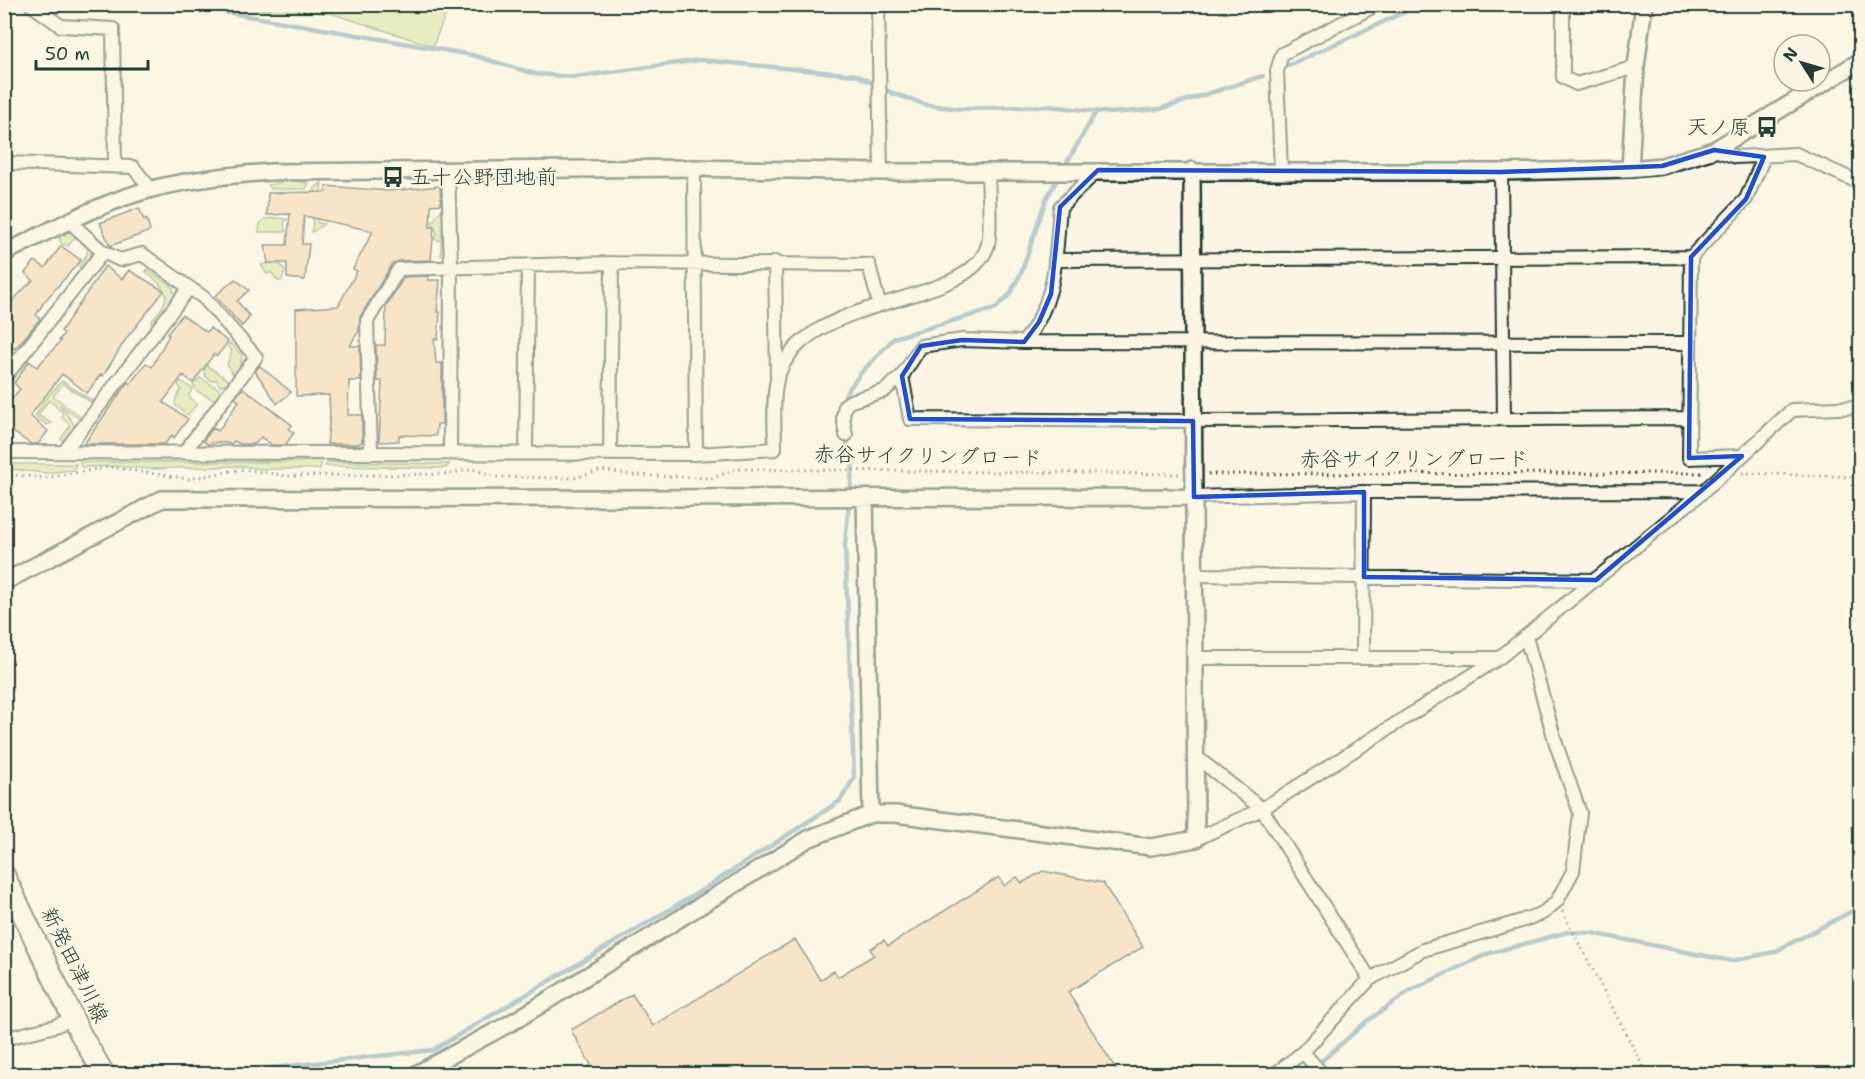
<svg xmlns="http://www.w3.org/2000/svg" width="1865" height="1079" font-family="'Shantell Sans','Klee One',sans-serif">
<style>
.green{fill:#d1e296;stroke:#789065;stroke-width:1.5}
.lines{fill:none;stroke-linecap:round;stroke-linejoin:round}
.stream{stroke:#6c97ad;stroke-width:4.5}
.building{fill:#f3d1a4;stroke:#1f3d34;stroke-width:1.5}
.minor-casing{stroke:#1f3d34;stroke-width:16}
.tertiary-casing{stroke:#1f3d34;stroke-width:20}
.primary-casing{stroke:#1f3d34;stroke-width:24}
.path{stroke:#1f3d34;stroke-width:3;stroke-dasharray:1.5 4.5;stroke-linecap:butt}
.minor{stroke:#fcf5e5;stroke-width:12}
.tertiary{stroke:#fcf5e5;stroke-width:15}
.primary{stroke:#fcf5e5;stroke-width:20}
.marked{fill:none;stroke:#1d4ed8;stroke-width:4.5;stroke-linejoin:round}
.labels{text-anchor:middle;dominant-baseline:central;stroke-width:4.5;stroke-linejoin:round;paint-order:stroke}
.poi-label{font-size:21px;fill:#1f3d34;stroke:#fcf5e5;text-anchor:end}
.street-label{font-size:21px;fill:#1f3d34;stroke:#fcf5e5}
</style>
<rect width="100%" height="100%" fill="#fcf5e5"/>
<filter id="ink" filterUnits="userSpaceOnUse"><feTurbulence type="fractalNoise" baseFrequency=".0167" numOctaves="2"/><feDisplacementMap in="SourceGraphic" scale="12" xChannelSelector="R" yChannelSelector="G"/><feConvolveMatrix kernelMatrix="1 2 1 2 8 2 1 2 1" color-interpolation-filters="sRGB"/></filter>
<g filter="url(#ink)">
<path class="green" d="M228 4H449V5L433 46 330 13 227 8Z
M294 180 309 184 305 189H271L268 185Z
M322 182 317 220 318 223 324 224 312 232 315 188Z
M443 208 441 256V241L434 239 437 233 432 222Z
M277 218 287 219 284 223 286 232H259L260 223 265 219Z
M73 230 91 245V259L83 270 79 267 87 254V247L75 237 68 246 62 244 59 238Z
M271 263 281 265 285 271 281 281H278L271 272 267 274 261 265Z
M147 269 173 288 175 298 156 324 151 322C172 297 171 292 146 272Z
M230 343 242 355 240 367 234 376 227 364 232 351 228 346Z
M207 366 227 379 228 383 220 386 216 379 212 381 205 376V367Z
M200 378 219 389 220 394 215 400 198 392 193 385Z
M62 381 93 401 92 403 63 384 53 396 82 418 80 420 60 405 75 426 63 441 61 439 70 426 62 417V412L49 400 38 415 51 423 47 425 35 416 49 395Z
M181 381 193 389 188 396 197 404 188 415 175 405 176 398 181 390 178 384Z
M322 460 320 469H262L242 466 150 469 115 466 81 467 80 462H302Z
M328 462 449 464 446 468 325 466Z
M5 464H76L74 470 44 473 5 468Z"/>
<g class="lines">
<path class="stream" d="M179 4 472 55 535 74 575 77 700 60 856 75 892 93 927 105 961 109 1048 106 1111 113 1160 109 1263 76
M1281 69 1422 4
M843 402 846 393 860 374 894 338 996 308 1010 294 1022 271 1046 199 1096 112
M216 1074 433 1050 696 894 840 801 854 778 845 544 853 462 845 436
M1307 1074 1366 1022 1411 990 1487 954 1568 932 1592 933 1731 961 1774 952 1860 907"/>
</g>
<path class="building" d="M326 186 389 191 440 186 441 204 431 205 430 227H434L431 260 399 261 392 264 360 317 359 330 350 346H360L361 381H349L348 415H362V442L358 444H327L330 415 329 395 296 396V309L338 306 357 271 353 269 373 231 304 216 302 244H309L305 280 287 278V263H268L265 245H287L290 214 267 215 268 193 326 192Z
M139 208 144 220 147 219 150 231 110 246 100 223Z
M61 246 81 260 44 302 36 315 40 319 15 349 4 342V309L33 280 25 273 35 261 45 268Z
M105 266 122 279 129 270 164 291 126 339 103 376 101 374 87 393 62 374 30 416 48 431 38 444H31L13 432 4 443V408L20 389 14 383 29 361 37 367 61 341 59 340 64 334 61 331Z
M429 276 428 280H440L437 312H440L438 339H434L436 363H442V424H437L436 436 399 435V441L379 442 382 381H377L376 345H385L386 306 404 277Z
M235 279 249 290 237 301 250 317 242 326 215 296Z
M182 315 207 332 210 328 228 342 217 356 214 354 193 383 183 375 163 402 188 419 174 438 172 435 165 444H84L128 382 130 384 146 363 152 367 169 335 167 334Z
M260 366 291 392 277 404 255 371Z
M243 388 292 425 289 429 294 433 285 445H272L261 437 255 444H240L234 441 231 444 218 442 208 444 203 441 213 428 218 431 239 401 235 398Z
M1043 871 1103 883 1143 947 1068 992 1119 1074H575L591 1065 571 1030 632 994 653 1026 795 939 820 980 834 971 838 977 874 955 870 949 884 940 888 946 999 877 1004 886 1017 877 1022 883Z"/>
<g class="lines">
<defs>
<path id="minor" d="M30 4 61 26 113 29 115 165
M878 4 881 172
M1563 4V77L1576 84 1636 67
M1714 150 1736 157 1796 154 1860 183
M4 163 133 167 151 189
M694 168 696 454
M448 170 451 266 450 452
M1098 170 1060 207C1055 260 1058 299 1024 342L962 340 921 346 902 376 910 419 1193 421 1688 418
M1281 171 1277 71 1282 54 1378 4
M1501 172 1504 418
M70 222 103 252 120 260 142 254 204 298 256 357 185 451
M1055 260 1691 257
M775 262 777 379
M1024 342 1689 343
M4 378 103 252
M846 435 843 417 845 405 851 401 884 391 902 376
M4 452 696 454 775 449C775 430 772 399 777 380 801 290 971 311 988 244 992 227 988 190 988 171
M64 452 189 288
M371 452 367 321 399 269 612 263 869 265 879 304
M526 453 528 265
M610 453 612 263
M1742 456 1689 458 1691 257 1746 199 1764 157
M1194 497 1364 492 1704 491
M1194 575 1596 580
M1194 658H1498
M1363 658 1364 492
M1195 756 1262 809 1370 979
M1196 839 1262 809 1499 658 1704 491 1792 410 1860 407
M4 1039 55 1026 74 1018
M1303 1052 1322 1074
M1275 1074 1303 1052 1370 979 1423 950 1521 921 1543 913 1557 901 1573 871 1580 813 1556 744 1526 637"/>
<path id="tertiary" d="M1630 169 1636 67 1644 4
M4 253C52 230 101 202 152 189 191 179 230 175 270 172L694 168 881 172H1501L1630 169 1662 166 1714 150 1860 61
M865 498 871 814
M4 582 162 499 1194 497
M416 1074 516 1020 808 839 871 814H895L1151 847 1196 839 1192 170"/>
<path id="primary" d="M4 875 80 1033 104 1074"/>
</defs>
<use href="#minor" class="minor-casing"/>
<use href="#tertiary" class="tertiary-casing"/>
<use href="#primary" class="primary-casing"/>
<path class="path" d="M1742 473 1860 477
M4 474 45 478 109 467 189 479 243 469 287 476 449 474 473 469 496 477 574 478 602 470 631 475 713 478 736 469 1181 474
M1208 474 1706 473
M1562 911 1647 1074"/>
<use href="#minor" class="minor"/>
<use href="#tertiary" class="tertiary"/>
<use href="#primary" class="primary"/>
</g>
</g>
<path d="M0 0H1865V1079H0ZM1714 150 1764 157 1746 199 1691 257 1689 458 1742 456 1596 580 1364 577V492L1194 497 1193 421 910 419 902 376 921 346 962 340 1024 342 1039 322 1051 294 1060 207 1098 170 1501 172 1662 166Z" fill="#fcf5e5" fill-opacity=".55" fill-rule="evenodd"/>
<path class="marked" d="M1714 150 1764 157 1746 199 1691 257 1689 458 1742 456 1596 580 1364 577V492L1194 497 1193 421 910 419 902 376 921 346 962 340 1024 342 1039 322 1051 294 1060 207 1098 170 1501 172 1662 166Z"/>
<defs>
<symbol id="bus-bare" viewBox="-9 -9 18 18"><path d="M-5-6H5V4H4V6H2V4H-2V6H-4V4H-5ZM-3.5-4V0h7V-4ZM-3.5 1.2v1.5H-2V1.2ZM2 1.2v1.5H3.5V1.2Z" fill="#1f3d34" stroke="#fcf5e5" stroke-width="2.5" paint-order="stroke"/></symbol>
</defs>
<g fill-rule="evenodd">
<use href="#bus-bare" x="1752" y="112" width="30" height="30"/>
<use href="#bus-bare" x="378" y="162" width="30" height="30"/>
</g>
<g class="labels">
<g class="poi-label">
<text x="1750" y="127">天ノ原</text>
<text x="410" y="177" text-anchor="start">五十公野団地前</text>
</g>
<g class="street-label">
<text transform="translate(928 456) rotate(1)">赤谷サイクリングロード</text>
<text x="1414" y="459">赤谷サイクリングロード</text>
<text transform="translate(75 965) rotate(64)">新発田津川線</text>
</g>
</g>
<rect width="1865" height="1079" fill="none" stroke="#fcf5e5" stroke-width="24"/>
<rect x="12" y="12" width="1841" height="1055" fill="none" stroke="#1f3d34" stroke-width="2" filter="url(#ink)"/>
<g transform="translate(1802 63) rotate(307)"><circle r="28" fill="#fcf5e5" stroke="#a4ab9e" stroke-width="1.5"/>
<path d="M0-4.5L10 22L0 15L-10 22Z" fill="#1f3d34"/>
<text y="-9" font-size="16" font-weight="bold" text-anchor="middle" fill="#1f3d34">N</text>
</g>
<path d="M36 60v9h112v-9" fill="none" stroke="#1f3d34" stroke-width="3"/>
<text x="45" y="60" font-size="18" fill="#1f3d34" stroke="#fcf5e5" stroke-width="4.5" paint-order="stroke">50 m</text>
</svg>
